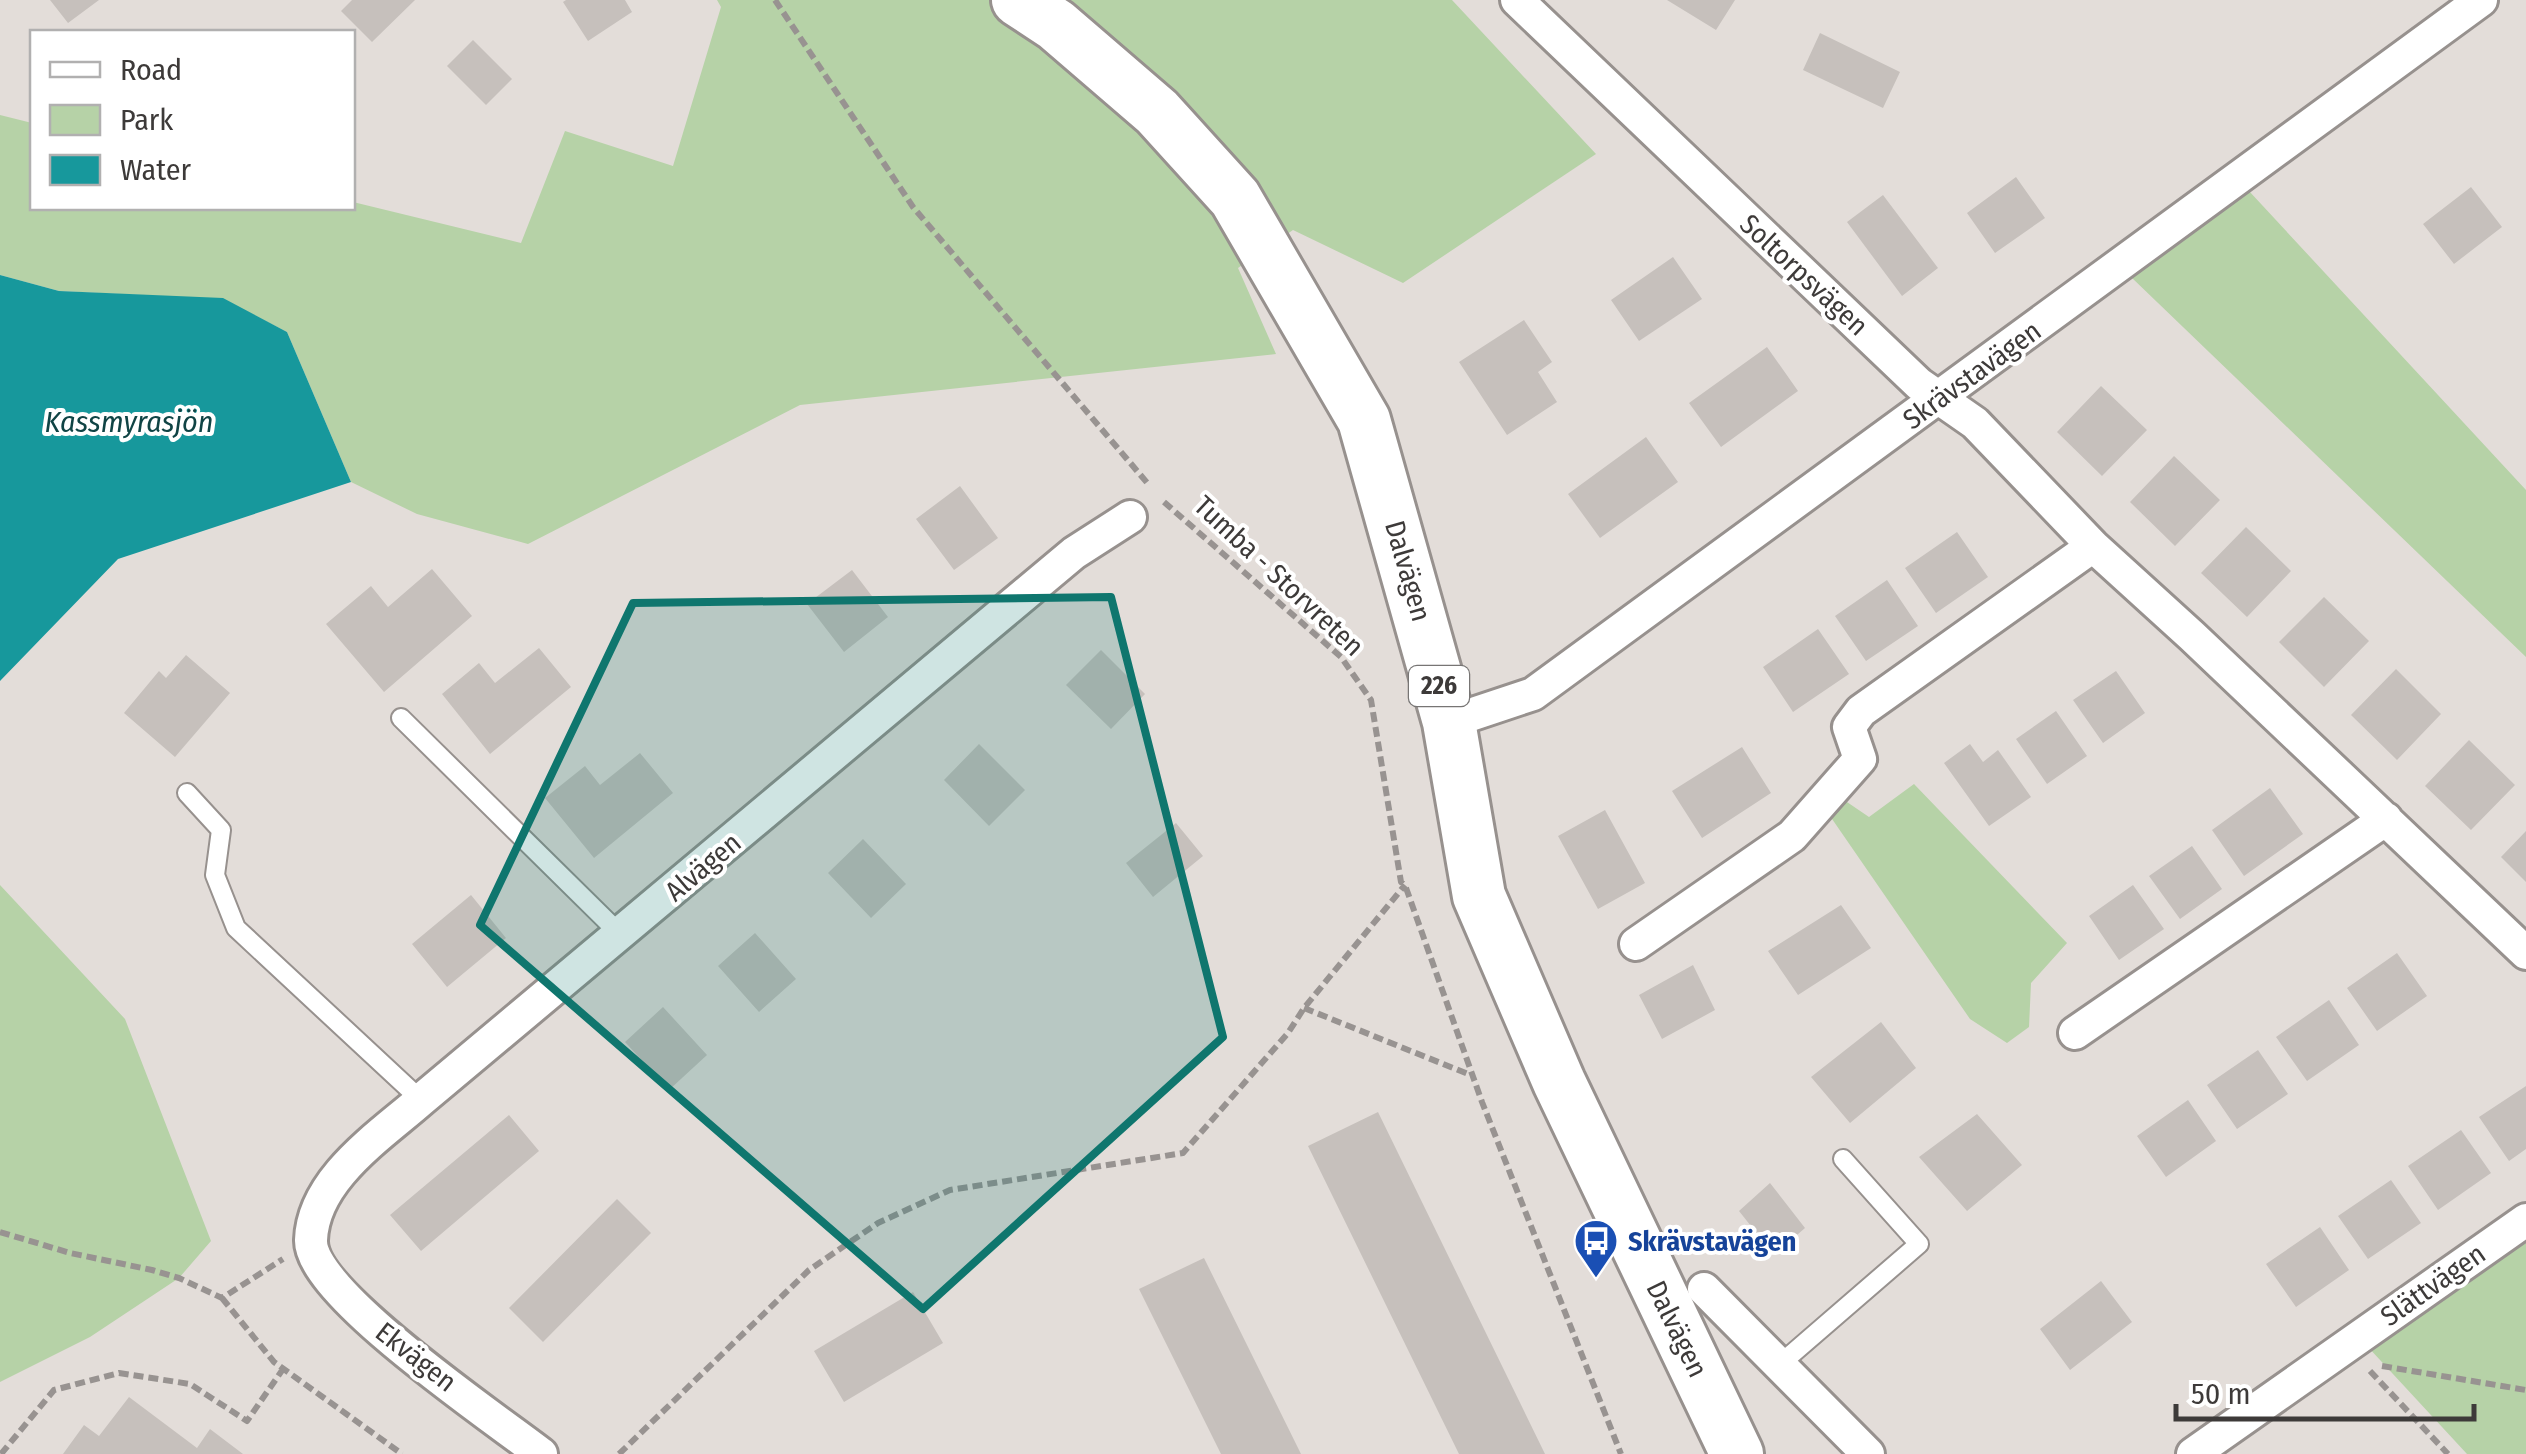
<svg xmlns="http://www.w3.org/2000/svg" width="2526" height="1454" font-family="'Fira Sans Condensed',sans-serif">
<style>
.green{fill:#b6d2a7}
.water{fill:#17989c}
.building{fill:#c6c0bc}
.lines{fill:none;stroke-linecap:round;stroke-linejoin:round}
.lane-casing{stroke:#97918e;stroke-width:22}
.street-casing{stroke:#97918e;stroke-width:38}
.primary-casing{stroke:#97918e;stroke-width:58}
.path{stroke:#989391;stroke-width:6;stroke-dasharray:10 5;stroke-linecap:butt}
.lane{stroke:#fff;stroke-width:18}
.street{stroke:#fff;stroke-width:32}
.primary{stroke:#fff;stroke-width:52}
.marked{fill:#0f766e;fill-opacity:0.2;stroke:#0f766e;stroke-width:8;stroke-linejoin:round}
.labels{text-anchor:middle;dominant-baseline:central;stroke-width:8;stroke-linejoin:round;paint-order:stroke}
.shield{fill:#fff;stroke:#777574;stroke-width:2.5}
.shield-label{font-size:25px;font-weight:bold;fill:#3d3a39}
.street-label{font-size:28px;fill:#3d3a39;stroke:#fff}
.transit-label{font-size:28px;font-weight:bold;fill:#164399;stroke:#fff;text-anchor:start}
.water-label{font-size:30px;font-style:italic;fill:#104445;stroke:#fff}
</style>
<rect width="100%" height="100%" fill="#e3ddd9"/>
<path class="green" d="M717 0H1452L1596 154 1403 283 1293 230 1238 268 1276 354 800 405 528 544 417 514 351 482 287 332 223 299 59 291 0 275V115L32 123V208H352L353 202 521 243 565 131 673 166 721 7Z
M2249 191 2526 490V657L2131 277Z
M1914 784 2067 943 2031 983 2029 1027 2007 1043 1970 1019 1830 816 1844 800 1869 817Z
M0 885 125 1019 211 1241 179 1278 90 1337 0 1382Z
M2526 1237V1454H2467L2368 1347Z"/>
<path class="water" d="M0 275 59 291 223 298 287 332 351 482 118 559 0 681Z"/>
<path class="building" d="M50 0H99L68 23Z
M352 0H415L372 42 341 11Z
M566 0H625L632 12 588 41 563 2Z
M1667 0H1735L1716 30Z
M1820 33 1900 72 1883 108 1803 70Z
M473 40 512 79 486 105 447 66Z
M2016 177 2045 218 1995 253 1967 213Z
M2471 187 2502 227 2454 264 2423 224Z
M1883 195 1938 268 1902 296 1847 222Z
M1673 257 1702 299 1639 341 1611 300Z
M1524 320 1552 362 1538 372 1557 402 1507 435 1459 362Z
M1767 347 1798 391 1721 447 1689 403Z
M2101 386 2147 430 2102 476 2057 432Z
M1646 437 1678 482 1600 538 1568 494Z
M2174 456 2220 500 2175 546 2130 502Z
M960 486 998 538 954 570 916 519Z
M2246 527 2291 571 2247 617 2201 573Z
M1957 532 1988 577 1936 613 1905 568Z
M432 569 472 616 384 692 326 624 371 586 388 607Z
M852 570 888 617 844 652 807 604Z
M1887 580 1918 626 1866 661 1835 616Z
M2324 597 2369 641 2324 687 2279 642Z
M1818 629 1849 674 1793 712 1763 667Z
M539 648 571 687 490 754 442 694 479 663 495 683Z
M1101 650 1145 694 1111 729 1066 685Z
M186 655 230 693 175 757 124 713 159 671 166 678Z
M2396 669 2441 714 2397 760 2351 715Z
M2116 671 2145 713 2103 743 2073 700Z
M2056 711 2087 756 2047 784 2016 739Z
M2469 740 2515 785 2471 830 2425 786Z
M979 744 1025 790 989 826 944 780Z
M1970 744 1983 762 1998 750 2031 797 1989 826 1944 763Z
M1742 747 1771 793 1702 838 1672 791Z
M640 753 673 793 594 858 545 798 585 766 600 785Z
M2270 788 2303 834 2244 876 2212 830Z
M1605 810 1645 883 1598 909 1558 836Z
M1176 823 1203 856 1153 897 1126 863Z
M2526 831V882L2501 857Z
M863 839 906 884 871 918 828 873Z
M2192 846 2222 889 2180 919 2149 876Z
M2133 885 2164 929 2119 960 2089 916Z
M471 895 506 938 447 987 412 944Z
M1841 905 1871 948 1798 995 1768 951Z
M755 933 796 979 759 1012 718 966Z
M2397 953 2427 996 2377 1031 2347 988Z
M1693 965 1715 1010 1662 1039 1639 995Z
M2329 1000 2359 1045 2307 1081 2276 1037Z
M663 1007 707 1055 669 1090 625 1042Z
M1881 1022 1916 1068 1850 1123 1811 1077Z
M2258 1050 2288 1094 2237 1129 2207 1085Z
M2526 1086V1149L2509 1161 2479 1117Z
M2188 1100 2216 1141 2166 1177 2137 1136Z
M1378 1112 1545 1454H1459L1308 1146Z
M1977 1114 2022 1165 1967 1211 1919 1157Z
M509 1115 539 1151 421 1251 390 1215Z
M2461 1130 2491 1173 2438 1210 2408 1166Z
M2391 1180 2421 1223 2368 1259 2338 1216Z
M1770 1183 1805 1228 1774 1255 1739 1211Z
M617 1199 651 1233 543 1342 509 1308Z
M2320 1227 2349 1270 2296 1307 2266 1264Z
M1204 1258 1301 1454H1221L1139 1289Z
M2101 1281 2132 1322 2070 1370 2040 1329Z
M913 1292 943 1343 844 1402 814 1351Z
M129 1397 197 1448 210 1429 243 1454H63L84 1425 99 1436Z"/>
<g class="lines">
<defs>
<path id="lane" d="M401 718 621 935
M187 793 221 830 215 875 236 928 421 1100
M1778 1366 1919 1244 1843 1159"/>
<path id="street" d="M1517 0 1919 384 1975 423 2093 546 2192 636 2526 953
M1449 722 1533 694 2481 0
M1636 944 1792 836 1860 759 1849 727 1861 711 2093 546
M2075 1033 2386 819
M1704 1289 1868 1454
M541 1454C496 1419 309 1293 311 1240 313 1179 380 1136 421 1100L1074 553 1130 517
M2193 1454 2526 1220"/>
<path id="primary" d="M1018 0 1056 25 1157 112 1235 198 1364 420 1449 722 1479 896 1559 1082 1737 1454"/>
</defs>
<use href="#lane" class="lane-casing"/>
<use href="#street" class="street-casing"/>
<use href="#primary" class="primary-casing"/>
<path class="path" d="M775 0 913 207 1149 485
M1164 502 1341 657 1371 700 1401 882 1405 885 1482 1102 1621 1454
M1304 1008 1473 1076
M0 1232 70 1253 152 1270 179 1278 222 1298 283 1259
M222 1298 274 1362 402 1454
M2382 1366 2526 1390
M2370 1371 2448 1454
M1 1454 54 1390 119 1373 190 1384 247 1421 283 1369
M619 1454 809 1270 878 1223 950 1190 1183 1153 1288 1033 1304 1008 1405 885"/>
<use href="#lane" class="lane"/>
<use href="#street" class="street"/>
<use href="#primary" class="primary"/>
</g>
<path class="marked" d="M1111 597 1223 1037 923 1309 480 925 633 603Z"/>
<defs>
<symbol id="bus-pin" viewBox="-11 -11 22 30"><path d="M0 17L-7.5 6A9.5 9.5 0 1 1 7.5 6Z" fill="#1a4fb4" stroke="#fff"/><path d="M-5-6H5V4H4V6H2V4H-2V6H-4V4H-5ZM-3.5-4V0h7V-4ZM-3.5 1.2v1.5H-2V1.2ZM2 1.2v1.5H3.5V1.2Z" fill="#fff"/></symbol>
</defs>
<g fill-rule="evenodd">
<use href="#bus-pin" x="1571" y="1216" width="50" height="68"/>
</g>
<g class="labels">
<rect class="shield" x="1409" y="666" width="60" height="40" rx="8"/>
<g class="shield-label">
<text x="1439" y="686">226</text>
</g>
<g class="street-label">
<text transform="translate(1804 275) rotate(43)">Soltorpsvägen</text>
<text transform="translate(1972 375) rotate(-36)">Skrävstavägen</text>
<text transform="translate(1408 571) rotate(74)">Dalvägen</text>
<text transform="translate(1279 576) rotate(43)">Tumba - Storvreten</text>
<text transform="translate(703 867) rotate(-40)">Alvägen</text>
<text transform="translate(2433 1285) rotate(-35)">Slättvägen</text>
<text transform="translate(1677 1329) rotate(64)">Dalvägen</text>
<text transform="translate(416 1357) rotate(38)">Ekvägen</text>
</g>
<g class="transit-label">
<text x="1628" y="1241">Skrävstavägen</text>
</g>
<g class="water-label">
<text x="129" y="422">Kassmyrasjön</text>
</g>
</g>
<rect x="30" y="30" width="325" height="180" fill="#ffffff" stroke="#b1b0b0" stroke-width="2.5"/>
<rect x="50" y="62" width="50" height="15" fill="#ffffff" stroke="#b1b0b0" stroke-width="2.5"/>
<text x="120" y="80" font-size="30" fill="#3d3a39">Road</text>
<rect x="50" y="105" width="50" height="30" fill="#b6d2a7" stroke="#b1b0b0" stroke-width="2.5"/>
<text x="120" y="130" font-size="30" fill="#3d3a39">Park</text>
<rect x="50" y="155" width="50" height="30" fill="#17989c" stroke="#b1b0b0" stroke-width="2.5"/>
<text x="120" y="180" font-size="30" fill="#3d3a39">Water</text>
<path d="M2176 1404v15h298v-15" fill="none" stroke="#3d3a39" stroke-width="5"/>
<text x="2191" y="1404" font-size="30" fill="#3d3a39" stroke="#ffffff" stroke-width="8" paint-order="stroke">50 m</text>
</svg>
